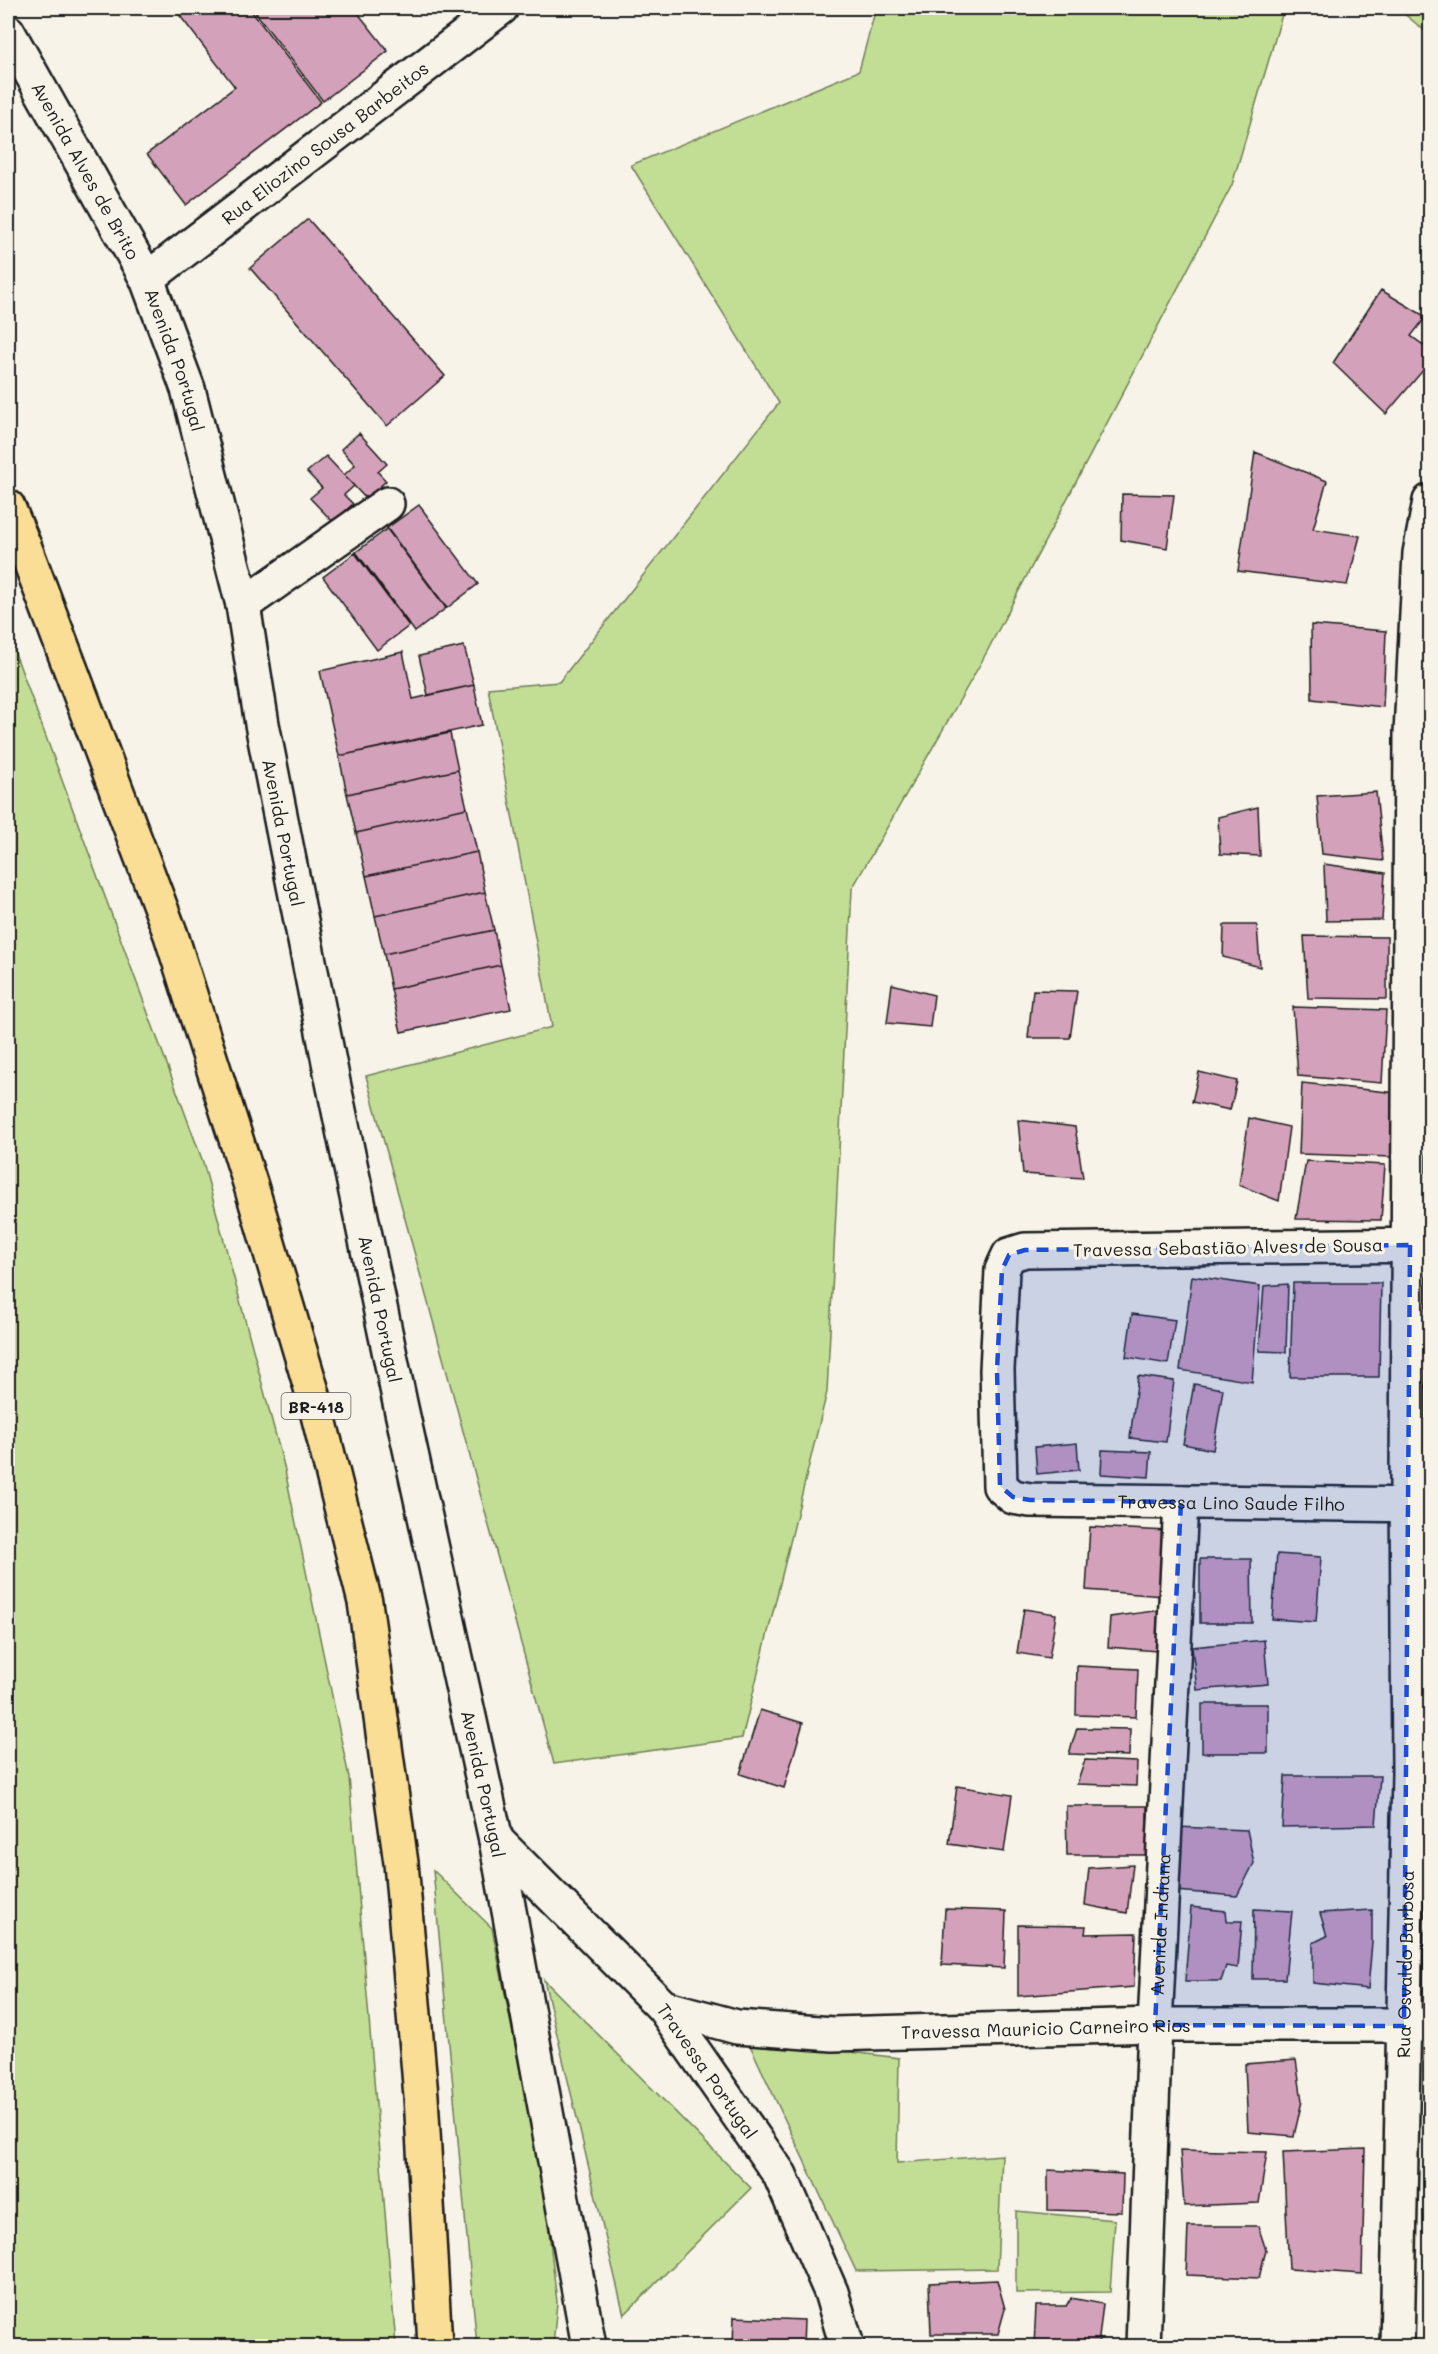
<svg xmlns="http://www.w3.org/2000/svg" width="1438" height="2354" font-family="Mali,sans-serif">
<style>
.green{fill:#c2de95;stroke:#6f7d58;stroke-width:1.5}
.building{fill:#d4a1bb;stroke:#1c1c1c;stroke-width:1.5}
.lines{fill:none;stroke-linecap:round;stroke-linejoin:round}
.minor-casing{stroke:#1c1c1c;stroke-width:38}
.primary-casing{stroke:#1c1c1c;stroke-width:38}
.minor{stroke:#f7f3e8;stroke-width:33}
.primary{stroke:#fbde96;stroke-width:33}
.marked{fill:#1d4ed8;fill-opacity:0.2;stroke:#1d4ed8;stroke-width:4.5;stroke-dasharray:12 8;stroke-linejoin:round}
.labels{text-anchor:middle;dominant-baseline:central;stroke-width:6;stroke-linejoin:round;paint-order:stroke}
.shield{fill:#f7f3e8;stroke:#5e5c59;stroke-width:1.5}
.shield-label{font-size:16px;font-weight:bold;fill:#1c1c1c}
.street-label{font-size:18px;fill:#1c1c1c;stroke:#f7f3e8}
</style>
<rect width="100%" height="100%" fill="#f7f3e8"/>
<filter id="ink" filterUnits="userSpaceOnUse"><feTurbulence type="fractalNoise" baseFrequency=".0167" numOctaves="2"/><feDisplacementMap in="SourceGraphic" scale="12" xChannelSelector="R" yChannelSelector="G"/><feConvolveMatrix kernelMatrix="1 2 1 2 8 2 1 2 1" color-interpolation-filters="sRGB"/></filter>
<g filter="url(#ink)">
<path class="green" d="M876 8H1284L1232 185 982 661 852 889 827 1392 742 1738 554 1764 366 1076 552 1027 488 688 559 682 779 403 631 165 859 71Z
M1397 8H1430V35Z
M8 634 203 1162 284 1466 349 1777 396 2346H8Z
M433 1870 492 1928 545 2197 557 2302 553 2346H477Z
M544 1980 751 2188 624 2315Z
M747 2039 899 2058 897 2163 1002 2155 997 2269 856 2271Z
M1016 2211 1115 2220 1110 2292 1016 2293Z"/>
<path class="building" d="M174 8H249L321 102 186 205 147 154 235 87Z
M252 8H354L388 51 323 101Z
M308 219 445 376 387 426 250 268Z
M1381 290 1426 317 1411 336 1430 350V362L1386 414 1333 363Z
M359 433 387 464 378 472 386 481 366 499 344 475 355 465 341 449Z
M1255 452 1327 481 1313 529 1360 536 1347 585 1238 571Z
M326 456 354 486 344 495 353 504 333 522 310 498 322 488 307 472Z
M1122 494 1174 495 1167 548 1121 540Z
M419 505 478 584 447 608 387 528Z
M387 529 446 608 415 632 356 552Z
M355 553 409 626 377 650 323 577Z
M1311 625 1386 631 1383 707 1312 699Z
M464 646 474 685 428 695 419 656Z
M403 652 413 699 474 685 482 725 339 756 320 671Z
M450 733 458 770 347 794 339 756Z
M458 770 467 808 356 833 347 794Z
M1376 792 1383 861 1322 854 1317 796Z
M1258 807 1260 856 1220 854 1218 817Z
M467 808 477 852 366 876 356 833Z
M477 852 485 892 375 916 366 876Z
M1324 864 1385 873 1382 920 1326 921Z
M485 892 494 930 384 954 375 916Z
M1224 925H1257L1260 967 1223 957Z
M494 930 501 965 391 989 384 954Z
M1304 936 1387 937V999L1308 998Z
M501 965 511 1009 401 1032 391 989Z
M892 984 934 995 930 1027 887 1023Z
M1033 990 1077 991 1070 1038H1028Z
M1293 1007 1386 1010 1382 1083 1298 1076Z
M1199 1072 1237 1081 1230 1110 1192 1102Z
M1302 1083 1397 1093 1393 1157 1299 1154Z
M1249 1118 1289 1127 1279 1201 1239 1185Z
M1018 1120 1075 1127 1083 1178 1023 1174Z
M1306 1161 1385 1165 1381 1220 1296 1219Z
M1192 1276 1260 1286 1252 1382 1180 1370Z
M1293 1283H1381L1379 1377H1290Z
M1288 1284 1286 1352 1259 1351 1264 1286Z
M1132 1314 1175 1320 1168 1364 1126 1357Z
M1138 1376 1174 1381 1166 1442 1130 1438Z
M1194 1384 1223 1389 1213 1450 1183 1444Z
M1077 1443 1079 1470 1037 1474 1035 1447Z
M1102 1450 1151 1452 1149 1477 1101 1474Z
M1090 1527 1167 1531 1163 1596 1086 1590Z
M1277 1554 1321 1557 1316 1622 1272 1619Z
M1200 1559H1251L1252 1623H1200Z
M1024 1609 1056 1614 1049 1658 1017 1653Z
M1161 1610 1157 1651 1108 1647 1110 1617Z
M1264 1640 1268 1684 1197 1690 1192 1647Z
M1077 1666 1138 1669 1136 1717 1076 1715Z
M1202 1704H1268V1753H1202Z
M760 1710 803 1723 784 1788 740 1774Z
M1077 1728 1130 1729 1129 1756 1069 1754Z
M1085 1760 1137 1762 1136 1786 1077 1784Z
M1285 1776H1380L1376 1825 1282 1827Z
M957 1786 1012 1795 1004 1852 949 1844Z
M1066 1806H1147L1148 1855H1067Z
M1176 1827 1247 1830 1254 1863 1237 1896 1175 1891Z
M1133 1865 1127 1913 1085 1905 1089 1868Z
M1191 1907 1225 1911 1226 1921H1242L1238 1968 1226 1966 1221 1981H1185Z
M945 1909 1006 1911 1004 1968 942 1965Z
M1254 1909 1292 1911 1285 1979H1253Z
M1372 1910V1942L1368 1989 1313 1983V1943L1327 1936 1320 1913Z
M1018 1925 1086 1926 1085 1934 1136 1933 1134 1987 1018 1996Z
M1296 2060 1302 2101 1294 2136 1248 2132 1245 2064Z
M1365 2149 1362 2274 1289 2269 1283 2152Z
M1180 2150 1267 2152 1259 2203 1184 2206Z
M1048 2170 1123 2174 1122 2212 1048 2210Z
M1188 2226H1258L1266 2250 1259 2278 1186 2275Z
M997 2280 1005 2309 998 2334H931L929 2283Z
M1071 2298 1103 2304 1098 2346H1034L1036 2306H1066Z
M734 2317 804 2320 803 2346H733Z"/>
<g class="lines">
<defs>
<g id="minor">
<path id="s1" d="M8 32 147 279 188 389 243 605 262 724 333 1082 400 1403 496 1840 589 2346"/>
<path id="s2" d="M147 279 501 8"/>
<path d="M243 605 387 504"/>
<path id="s3" d="M1430 1245 1025 1250 1009 1255 1002 1270 997 1370 1000 1486 1013 1497 1030 1500 1430 1505"/>
<path id="s4" d="M496 1840 663 2007 780 2175 831 2292 847 2346"/>
<path id="s5" d="M663 2007 737 2027 833 2034 1155 2025H1430"/>
<path id="s6" d="M1143 2346 1155 2025 1181 1502"/>
<path id="s7" d="M1397 2346 1409 1773 1407 1484 1411 733 1420 553 1430 501"/>
</g>
<path id="primary" d="M8 507 25 548 171 935 251 1186 312 1391 365 1602 401 1863 421 2096 435 2346"/>
</defs>
<use href="#minor" class="minor-casing"/>
<use href="#primary" class="primary-casing"/>
<use href="#minor" class="minor"/>
<use href="#primary" class="primary"/>
</g>
</g>
<path class="marked" d="M1410 1245 1404 2026 1155 2025 1181 1502 1030 1500 1013 1497 1000 1486 997 1370 1002 1270 1009 1255 1025 1250Z"/>
<g class="labels">
<rect class="shield" x="281.5" y="1393" width="69" height="26" rx="4.5"/>
<g class="shield-label">
<text x="316" y="1406">BR-418</text>
</g>
<g class="street-label">
<text stroke="none"><textPath href="#s2" startOffset="224">Rua Eliozino Sousa Barbeitos</textPath></text>
<text stroke="none"><textPath href="#s1" startOffset="159">Avenida Alves de Brito</textPath></text>
<text stroke="none"><textPath href="#s1" startOffset="369">Avenida Portugal</textPath></text>
<text stroke="none"><textPath href="#s1" startOffset="855">Avenida Portugal</textPath></text>
<text transform="translate(1228 1247) rotate(-1)">Travessa Sebastião Alves de Sousa</text>
<text stroke="none"><textPath href="#s1" startOffset="1341">Avenida Portugal</textPath></text>
<text stroke="none"><textPath href="#s3" startOffset="890">Travessa Lino Saude Filho</textPath></text>
<text stroke="none"><textPath href="#s1" startOffset="1827">Avenida Portugal</textPath></text>
<text stroke="none"><textPath href="#s6" startOffset="422">Avenida Indiana</textPath></text>
<text stroke="none"><textPath href="#s7" startOffset="382">Rua Osvaldo Barbosa</textPath></text>
<text stroke="none"><textPath href="#s5" startOffset="386">Travessa Mauricio Carneiro Rios</textPath></text>
<text stroke="none"><textPath href="#s4" startOffset="314">Travessa Portugal</textPath></text>
</g>
</g>
<rect width="1438" height="2354" fill="none" stroke="#f7f3e8" stroke-width="30"/>
<rect x="15" y="15" width="1408" height="2324" fill="none" stroke="#1c1c1c" stroke-width="2" filter="url(#ink)"/>
</svg>
